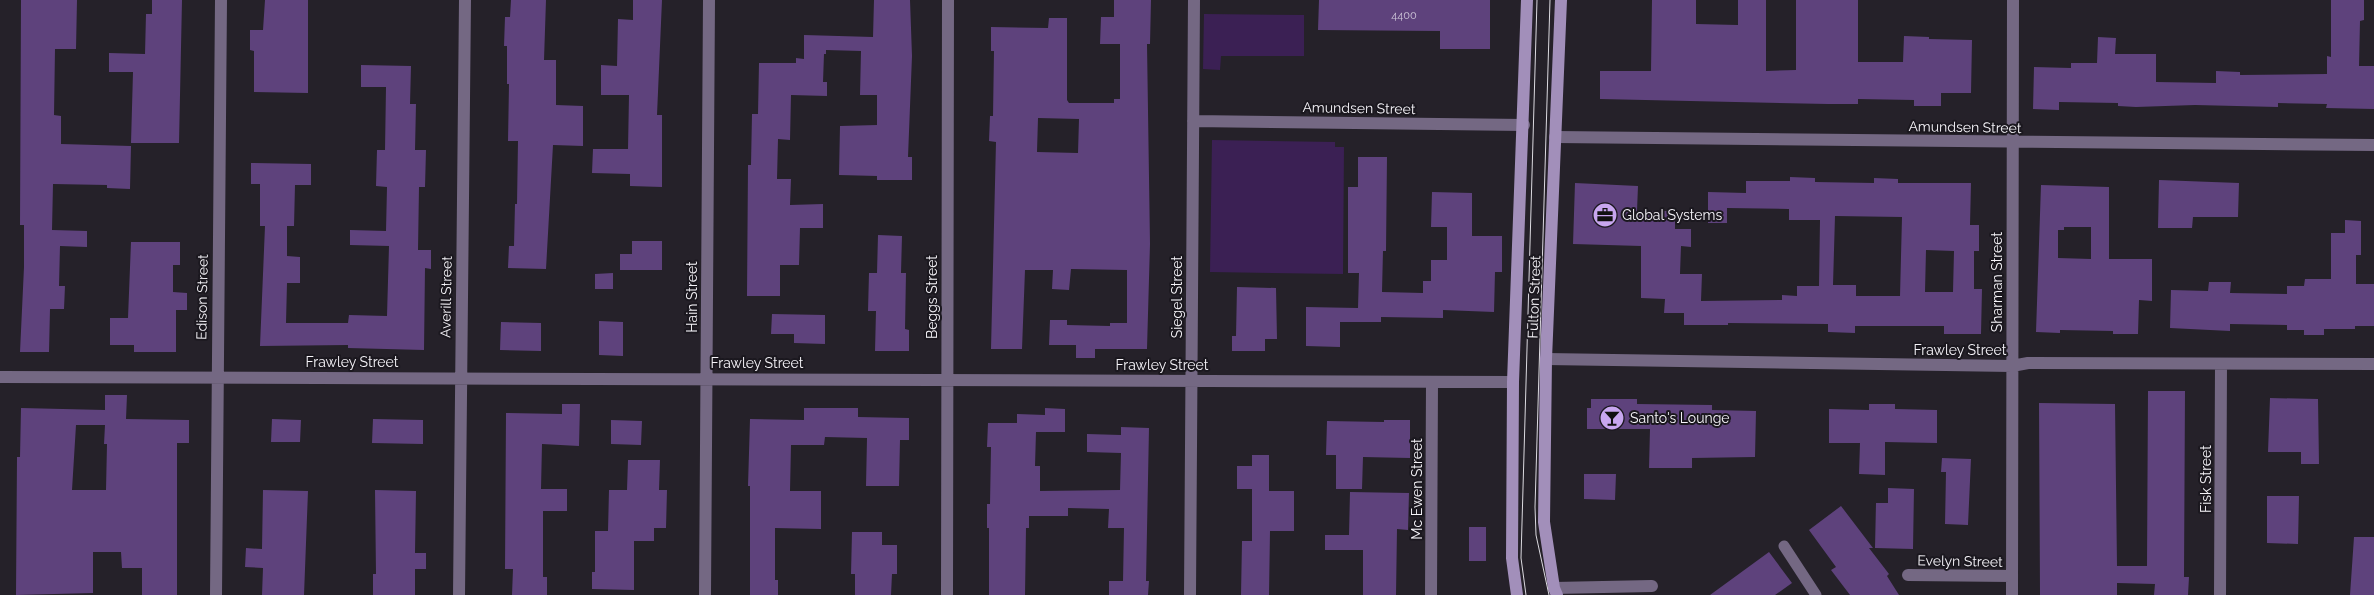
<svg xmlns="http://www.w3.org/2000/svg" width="2374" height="595" font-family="Raleway,sans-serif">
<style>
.green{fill:#3b2054}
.building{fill:#5e427c;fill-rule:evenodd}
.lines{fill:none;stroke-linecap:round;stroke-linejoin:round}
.lane{stroke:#746883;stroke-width:11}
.street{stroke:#746883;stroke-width:12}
.secondary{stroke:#a28fba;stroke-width:12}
.tram{stroke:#dcdae0;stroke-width:1}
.labels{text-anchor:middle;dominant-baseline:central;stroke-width:4;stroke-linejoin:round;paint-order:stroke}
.number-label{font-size:11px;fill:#d0c8da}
.street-label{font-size:14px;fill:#f6f4f9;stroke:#1b181f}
.poi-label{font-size:14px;fill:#f6f4f9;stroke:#1b181f;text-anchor:start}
</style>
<rect width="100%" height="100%" fill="#252129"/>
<path class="green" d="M1204 14 1304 15V56H1221L1220 70 1203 69Z
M1212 140 1335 142V147H1344L1343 274 1210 272Z"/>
<path class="building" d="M21 0H77L76 49H55L54 115 61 116V144L131 146 130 189 107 188V185L53 184 52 230 87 231V247L60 246 59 286H65L64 309H50L49 352H20L24 267V225H20Z
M152 0H182L179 143H131L133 72H109V53L145 54 146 14H152Z
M265 0H308V93L254 92V51L250 50V30H263Z
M511 0H546L544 60H556V105L583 106V146L553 145 546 269 508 268 509 246H514L515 204H517L518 141H508L509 84H507V46H504L505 17H510Z
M633 0H662L657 115H662V187L630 186V174L592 173 593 149H628L629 95H601V65L617 66 618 19 633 20Z
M874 0H910L912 56 908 157H912V180H877V176L839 175 840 126 877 125V95H860L861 51 826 50V54H824L823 82H827V96L791 95 790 140 778 139 777 179H791L790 205 823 204V228H800L799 265H780V296H747L748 165H751L752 114H758L759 63H796V58L804 59V35L873 37Z
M1114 0H1151L1150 44H1147L1150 244 1147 349H1095V358H1076V345H1049L1050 320H1067V325L1110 326V323H1127V270L1071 269 1069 290 1052 289 1053 270H1025L1022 349H991L996 142 989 141 990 116H993L994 51H991V27L1048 28 1049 18H1067V100L1069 103H1114V99H1120V44H1100L1101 17H1114ZM1038 118 1079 119 1078 153 1037 152Z
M1319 0H1490V49H1440V31L1318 30Z
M1652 0H1696V24L1738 25V0H1766V71L1796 70V0H1858V62H1903L1904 36 1929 37V39L1972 40 1971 93H1941V106H1914V100L1858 99V104H1828L1600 99V71H1651Z
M2331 0H2364V20L2360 21 2359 66H2374V109L2326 108 2327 104 2278 103V107L2195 105 2136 107 2118 106V103L2059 102V110L2033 109 2034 67 2071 68V63H2097L2098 37 2116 38 2115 54H2156V82L2216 83V71L2240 72V75L2327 74V56L2331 57Z
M361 65 411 66 410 104H416L415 150H426L425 187H419L418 250H431V269L425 268 424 350 348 348V345L260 346 265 226H260V184H251V163L311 164V185H295L294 226H287V256L300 257V283H287L286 323H348L349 315 387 316 389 246 350 245V230L386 231 387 187 376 186 377 150H385L386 87H361Z
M1358 157H1387L1386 251H1383L1382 292 1423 293V281H1431V260H1447V227H1431L1432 192 1472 193V236H1502V272H1495L1494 312 1443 310V318L1381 317V322H1340V347L1306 346V307L1358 308 1359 273H1348V187H1358Z
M1790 177 1815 178V182L1874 183V178L1898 179V183H1971L1970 225H1979V251H1974V289H1982L1981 334H1944V326H1855V333L1828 332V324L1728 323V325H1684V313H1664L1665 299 1641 298V246L1573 244 1575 183 1638 186 1637 211H1675V229H1691V247L1681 246 1680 274H1702L1701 301 1782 300V295L1797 296V286H1819L1820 220H1789V209L1727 208V223H1708V192L1746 193V181H1790ZM1835 216 1902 217 1900 296H1856V285H1833ZM1926 250 1954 251 1953 292H1925Z
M2159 180 2239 183 2238 217H2193L2192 228H2158Z
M2041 185 2109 187V259H2152V301L2139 300 2138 334H2113V331L2060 330V333L2036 332ZM2064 227H2091V259L2058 258V230H2064Z
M2345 220 2361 221V255H2356V284H2374V326H2355V329H2324V335H2304V330H2287V325L2230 324V331L2170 328 2171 290 2208 291 2209 282H2231L2230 293 2287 294V286H2304L2305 279H2331V233H2345Z
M878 235 902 236 901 273H906L905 329 909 330V351H875L876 311H868L869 273H877Z
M632 241H662V270H620V254H632Z
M131 242H180V265H173V292L187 293V310H176V352H134V345H110V318H128Z
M613 273V289H595V274Z
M1237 287 1276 288 1277 339H1265V351H1232V336H1236Z
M772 314 825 315V344L794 343V334H771Z
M599 321 623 322V356L599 355Z
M501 322 541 323V351L500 350Z
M2148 391H2185L2184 577H2189L2188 595H2154L2155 584 2117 583V595H2040L2039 403 2115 404 2117 566H2147Z
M105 395H127L126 419 189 420V443H177V595H142V568H122L121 552H93V593L16 595 17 457H20L21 408 105 410ZM76 425H105L104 444H107L106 490H72Z
M2270 398 2318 399 2319 464H2301V452H2268Z
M1591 399H1637V404L1712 405V410L1756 411 1755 457 1692 458V468H1649L1650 429H1587V408H1591Z
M562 404H580L579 446 542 444 541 489H567V511H543V577H547V595H512L513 569H505L506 413 562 414Z
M1869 404H1895V409L1937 410V443L1885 442V475L1859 474 1860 443H1829V409L1869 410Z
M804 408H858V417L909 418V440H900L899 486H866L867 438 825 437 824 445H791L790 491H821V529L775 528V580H778V595H750V486H748L750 419 804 420Z
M1045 408 1065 409V432H1036L1035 466H1040V491L1120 490 1121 453 1087 452V434L1121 435V427L1149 428 1146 581H1149L1148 595H1109V581H1123L1124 528H1108L1109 509 1068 508V516H1029V528H1026L1025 595H989V528H987V504H990L991 447H987L988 423H1017V414L1045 415Z
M272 419 301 420 300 442H271Z
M373 419 423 420V444L372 443Z
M611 420 642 421 641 445 611 444Z
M1384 420H1410V458L1363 457 1362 489H1336V455H1326L1327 421 1384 422Z
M1252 455H1269V491H1294V531H1270L1269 595H1241L1242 541H1252V489H1237V466H1252Z
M1942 458 1971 459 1968 525 1945 524 1946 472H1941Z
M628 460H660L659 490H667L666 528H654V541H634V590L592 589V572H595V531H608L609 490H627Z
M1584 474H1616L1615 500 1584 499Z
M1888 488 1914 489 1913 549 1875 548 1876 503H1888Z
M263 490 308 491 304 595H262L263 568 245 567 246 548 262 549Z
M375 490 416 491 415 553H426V569H415V595H373V574H376Z
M1350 492 1409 493 1408 530 1397 529 1396 595H1363V550H1325V535H1349Z
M2267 496H2299L2298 544 2267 543Z
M1841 506 1873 548H1869L1889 574 1887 576 1899 595H1850L1831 570 1836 567 1809 530Z
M1469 527H1486V561H1469Z
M852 532H882V545H897V574H892L891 595H855V574H851Z
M2354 537H2374V595H2350Z
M1769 552 1792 583 1775 595H1710Z"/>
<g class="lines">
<path class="lane" d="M1784 546 1816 595"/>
<path class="street" d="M1193 121 1524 125
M1555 137 2374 145
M1546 359 2012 366 2028 363 2374 364
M0 377 1513 382
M1908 575 2012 576
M1554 588 1652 586
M216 595 221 0
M459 595 465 0
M705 595 709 0
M947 595 948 0
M1190 595 1194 0
M1431 595 1432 382
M2012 595 2013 0
M2220 595 2221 364"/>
<path class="secondary" d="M1517 595 1512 558 1513 382 1527 0
M1557 595 1554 588 1544 522 1546 359 1561 0"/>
<path class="tram" d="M1526 595 1521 558 1537 0
M1549 595 1536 535 1535 507 1550 0"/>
</g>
<defs>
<symbol id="office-disc" viewBox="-11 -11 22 22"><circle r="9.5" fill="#c8a6ef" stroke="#1b181f"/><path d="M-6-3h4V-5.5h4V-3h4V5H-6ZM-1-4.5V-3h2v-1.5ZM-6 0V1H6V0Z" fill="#111"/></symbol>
<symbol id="bar-disc" viewBox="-11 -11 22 22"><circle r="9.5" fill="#c8a6ef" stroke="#1b181f"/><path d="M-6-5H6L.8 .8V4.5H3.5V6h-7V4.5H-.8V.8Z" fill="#111"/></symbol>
</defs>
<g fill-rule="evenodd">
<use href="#office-disc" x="1591" y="201" width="28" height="28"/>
<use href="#bar-disc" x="1598" y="404" width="28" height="28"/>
</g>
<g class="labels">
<g class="number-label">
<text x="1404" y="15">4400</text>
</g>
<g class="street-label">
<text transform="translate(1359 108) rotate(1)">Amundsen Street</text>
<text transform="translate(1965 127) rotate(1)">Amundsen Street</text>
<text transform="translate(1997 282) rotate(-90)">Sharman Street</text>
<text transform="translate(202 297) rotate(-89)">Edison Street</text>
<text transform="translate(446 297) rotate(-89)">Averill Street</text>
<text transform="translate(692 297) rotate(-90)">Hain Street</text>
<text transform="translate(932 297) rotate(-90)">Beggs Street</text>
<text transform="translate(1177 297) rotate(-90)">Siegel Street</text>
<text transform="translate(1534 297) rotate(-88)">Fulton Street</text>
<text x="1960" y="350">Frawley Street</text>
<text x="352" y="362">Frawley Street</text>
<text x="757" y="363">Frawley Street</text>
<text x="1162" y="365">Frawley Street</text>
<text transform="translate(2206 479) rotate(-90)">Fisk Street</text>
<text transform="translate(1417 489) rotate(-90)">Mc Ewen Street</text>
<text transform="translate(1960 561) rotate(1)">Evelyn Street</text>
</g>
<g class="poi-label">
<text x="1622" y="215">Global Systems</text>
<text x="1630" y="418">Santo's Lounge</text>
</g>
</g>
</svg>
